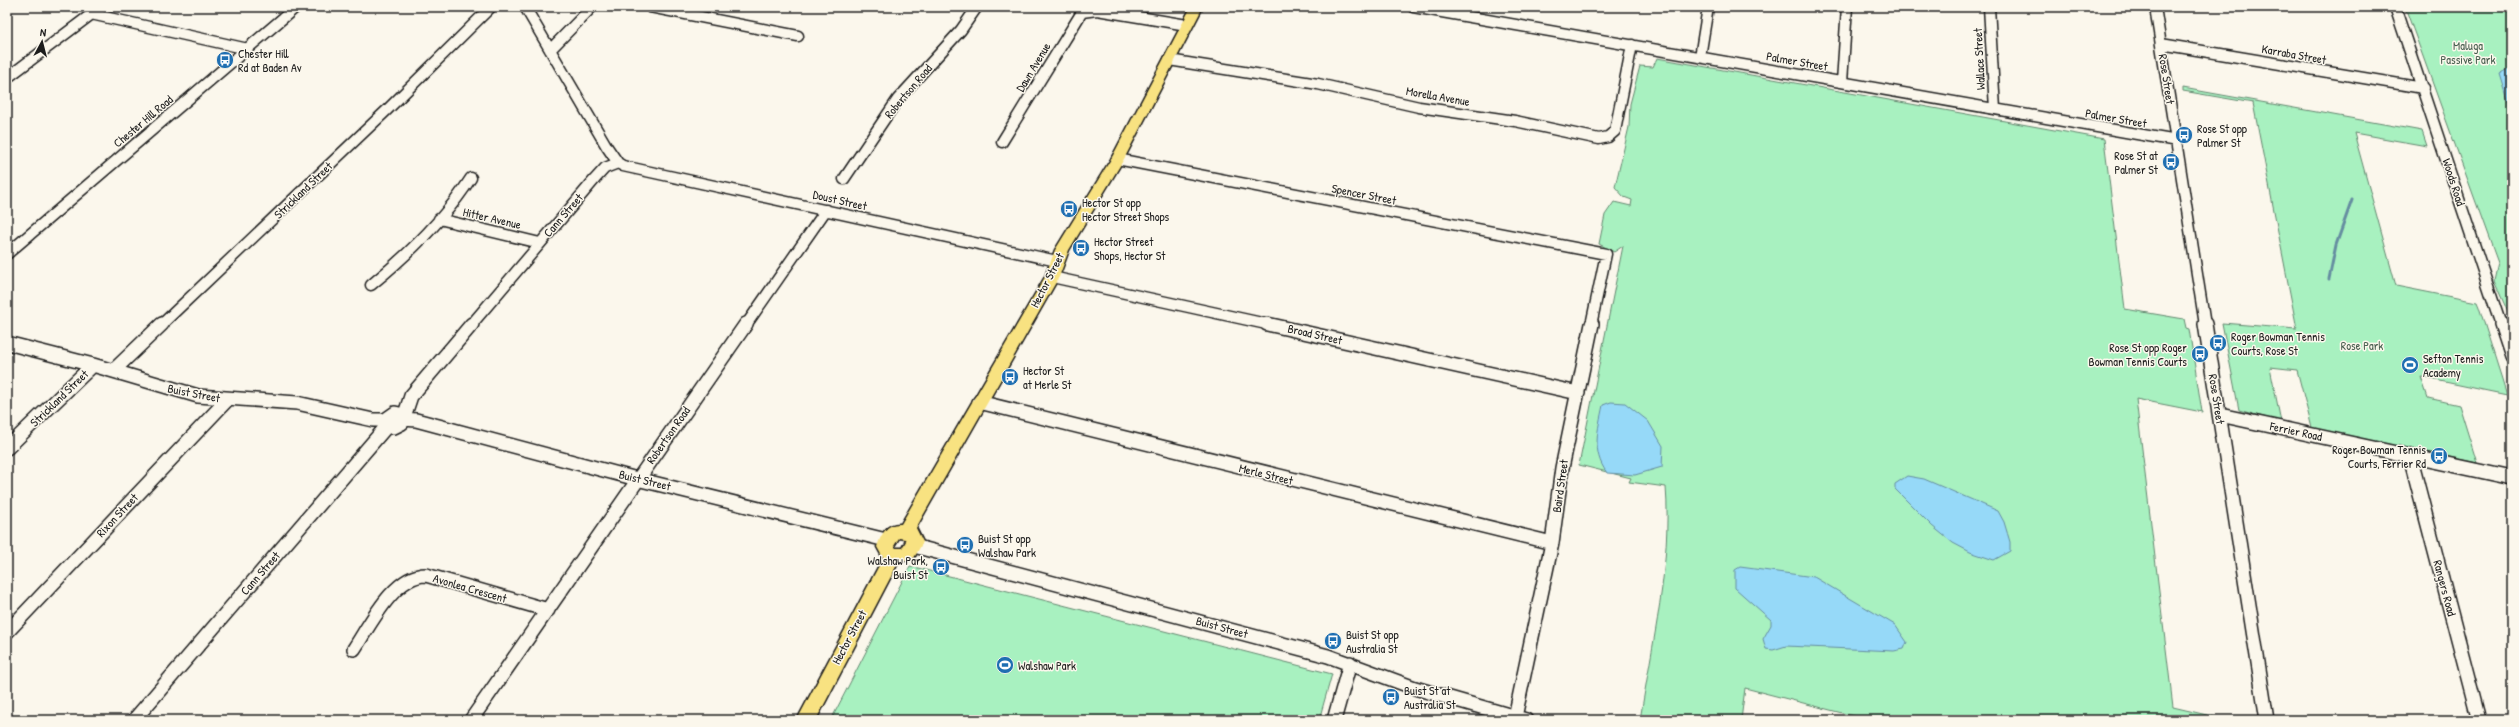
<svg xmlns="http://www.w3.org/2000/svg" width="2519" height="727" font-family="'Patrick Hand',sans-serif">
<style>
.green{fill:#a8f1c0;stroke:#62866e}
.water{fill:#96d9f8;stroke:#658da0}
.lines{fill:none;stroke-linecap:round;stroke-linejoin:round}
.stream{stroke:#658da0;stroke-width:3}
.minor-far1-casing{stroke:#1c1c1c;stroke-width:13}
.minor-casing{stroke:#1c1c1c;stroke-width:16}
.major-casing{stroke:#1c1c1c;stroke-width:3}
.minor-far1{stroke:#fbf7ec;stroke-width:10}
.minor{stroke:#fbf7ec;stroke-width:13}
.major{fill:#f8e281;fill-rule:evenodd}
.labels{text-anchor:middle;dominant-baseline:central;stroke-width:3;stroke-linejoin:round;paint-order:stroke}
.park-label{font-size:12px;fill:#465c4d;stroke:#fbf7ec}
.poi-label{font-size:12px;fill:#1c1c1c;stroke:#fbf7ec;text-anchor:start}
.street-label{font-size:12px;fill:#1c1c1c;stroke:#fbf7ec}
</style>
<rect width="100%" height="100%" fill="#fbf7ec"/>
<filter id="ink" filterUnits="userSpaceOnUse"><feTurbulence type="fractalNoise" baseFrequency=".025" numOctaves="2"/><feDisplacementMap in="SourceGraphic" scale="8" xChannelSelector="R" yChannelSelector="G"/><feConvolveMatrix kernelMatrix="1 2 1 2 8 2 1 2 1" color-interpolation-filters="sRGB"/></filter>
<g filter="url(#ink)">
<path class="green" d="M2405 7H2512V321L2494 281 2498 263Z
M1657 58 2104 139 2125 309 2184 319 2186 328 2189 329 2202 412 2136 399 2173 707 2228 720H1869L1745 688 1741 720H1640C1652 645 1672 562 1666 487L1629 482 1631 478 1579 465 1623 246 1614 252 1599 244 1605 215 1614 202 1631 206 1632 200 1624 197 1615 187 1629 127 1630 104 1640 66 1653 67Z
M2183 88 2422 131 2427 146 2354 133 2396 286 2477 302 2479 307 2507 395 2421 377 2428 398 2459 405 2477 463 2312 428 2297 370 2270 367 2281 422 2239 410 2222 323 2297 329 2253 103 2183 91Z
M910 566 1332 674 1319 720H831Z"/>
<path class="water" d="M2512 67V113L2500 74Z
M1611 402 1625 403 1648 421 1663 446 1662 467 1635 475 1607 473C1591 451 1598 430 1603 405Z
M1907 476 1924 479 1998 511 2004 522 2010 542V551L1994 560 1970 552 1953 543 1932 526 1895 489V484Z
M1740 567 1814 577 1895 625 1907 642 1904 649 1894 651 1786 646 1773 650 1766 649 1763 639 1771 625V620L1735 588V570Z"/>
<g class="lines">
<path class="stream" d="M2329 279 2336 245 2352 200"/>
<defs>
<path id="minor-far1" d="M525 7 607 147 618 163 623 166 1057 261
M650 7 798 36
M1413 7 2177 141
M1989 7 1995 109
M2155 7 2205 325
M2395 7 2501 325
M91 14 248 49
M2161 44 2423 88
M550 50 592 7
M1700 57 1708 7
M1169 60 1318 84 1419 107 1515 121 1599 139 1608 137 1615 131 1632 45
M7 78 101 7
M1842 82 1847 7
M1002 142 1082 12 1097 10 1187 25
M1117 159 1606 254 1591 325
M844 179 898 99 961 30 977 7
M439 219 540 243
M7 254 296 7
M1052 277 1271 325
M371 285C409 254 444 220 471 178
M161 325 387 110 491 7
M471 325 595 179 605 168 618 163
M746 325 826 210"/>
<path id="minor" d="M1267 324 1578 393
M2205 324 2267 720
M2501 324 2512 357
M7 343 93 365 198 396 297 403 373 420H385
M113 371 162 324
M979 402 1552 543
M395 413 404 415 402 423 394 427H386L385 420Z
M2220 415 2512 478
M404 417 411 396 472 324
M404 419 416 420 637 479 886 540
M7 448 93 365
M2410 456 2479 720
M914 546 1328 656 1415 688 1526 720
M7 632 228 399
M354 649C370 625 394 575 426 575L548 610
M1515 717 1552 543 1562 468 1592 324
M134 720 386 427
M471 720 746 324
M1334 720 1350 663"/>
<path id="major" d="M1191 7H1203L1124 159 1069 250 1059 277 916 528 923 542 914 558 898 563 816 720H797L883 558 877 547C881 535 886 523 901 524L1045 277 1055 250 1111 159ZM899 538 905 539 906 541 902 548H896L894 546Z"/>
</defs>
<use href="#minor-far1" class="minor-far1-casing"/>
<use href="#minor" class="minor-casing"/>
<use href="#major" class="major-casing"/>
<use href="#minor-far1" class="minor-far1"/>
<use href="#minor" class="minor"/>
<use href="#major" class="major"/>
</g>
</g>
<defs>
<symbol id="bus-disc" viewBox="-11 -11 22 22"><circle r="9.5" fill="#1f6fb2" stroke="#fbf7ec"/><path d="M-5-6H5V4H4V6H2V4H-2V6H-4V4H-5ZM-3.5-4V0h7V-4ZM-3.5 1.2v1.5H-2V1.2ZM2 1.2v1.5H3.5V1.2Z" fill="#fff"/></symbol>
<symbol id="stadium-disc" viewBox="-11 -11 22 22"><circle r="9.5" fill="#1f6fb2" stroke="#fbf7ec"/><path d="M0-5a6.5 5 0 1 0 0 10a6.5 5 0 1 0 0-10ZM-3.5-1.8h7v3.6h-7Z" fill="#fff"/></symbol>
</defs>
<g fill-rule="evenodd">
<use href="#bus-disc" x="215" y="50" width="20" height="20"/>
<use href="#bus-disc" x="2174" y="125" width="20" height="20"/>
<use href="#bus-disc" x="2161" y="152" width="20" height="20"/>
<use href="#bus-disc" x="1059" y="199" width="20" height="20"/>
<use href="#bus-disc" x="1071" y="238" width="20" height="20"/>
<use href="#bus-disc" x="2208" y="333" width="20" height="20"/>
<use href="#bus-disc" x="2190" y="344" width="20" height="20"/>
<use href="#stadium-disc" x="2400" y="355" width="20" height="20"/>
<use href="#bus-disc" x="1000" y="367" width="20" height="20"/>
<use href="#bus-disc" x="2429" y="446" width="20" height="20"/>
<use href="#bus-disc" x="955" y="535" width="20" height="20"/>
<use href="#bus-disc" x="931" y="557" width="20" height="20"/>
<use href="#bus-disc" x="1323" y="631" width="20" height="20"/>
<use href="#stadium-disc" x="995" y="655" width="20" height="20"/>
<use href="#bus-disc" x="1381" y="687" width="20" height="20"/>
</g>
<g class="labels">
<g class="park-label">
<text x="2468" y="45">Maluga<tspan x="2468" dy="14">Passive Park</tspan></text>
<text x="2362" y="345">Rose Park</text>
</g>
<g class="poi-label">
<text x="238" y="53">Chester Hill<tspan x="238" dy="14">Rd at Baden Av</tspan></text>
<text x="2197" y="128">Rose St opp<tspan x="2197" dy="14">Palmer St</tspan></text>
<text x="2158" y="155" text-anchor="end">Rose St at<tspan x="2158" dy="14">Palmer St</tspan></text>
<text x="1082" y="202">Hector St opp<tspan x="1082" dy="14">Hector Street Shops</tspan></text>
<text x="1094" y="241">Hector Street<tspan x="1094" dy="14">Shops, Hector St</tspan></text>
<text x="2231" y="336">Roger Bowman Tennis<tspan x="2231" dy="14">Courts, Rose St</tspan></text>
<text x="2187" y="347" text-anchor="end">Rose St opp Roger<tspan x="2187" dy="14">Bowman Tennis Courts</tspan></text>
<text x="2423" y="358">Sefton Tennis<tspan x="2423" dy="14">Academy</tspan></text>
<text x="1023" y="370">Hector St<tspan x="1023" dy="14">at Merle St</tspan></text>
<text x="2426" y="449" text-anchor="end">Roger Bowman Tennis<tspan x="2426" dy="14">Courts, Ferrier Rd</tspan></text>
<text x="978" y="538">Buist St opp<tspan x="978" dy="14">Walshaw Park</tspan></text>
<text x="928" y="560" text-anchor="end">Walshaw Park,<tspan x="928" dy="14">Buist St</tspan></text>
<text x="1346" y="634">Buist St opp<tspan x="1346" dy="14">Australia St</tspan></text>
<text x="1018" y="665">Walshaw Park</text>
<text x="1404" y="690">Buist St at<tspan x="1404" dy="14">Australia St</tspan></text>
</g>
<g class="street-label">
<text transform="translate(2294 54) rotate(10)">Karraba Street</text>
<text transform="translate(1979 59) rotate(-93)">Wallace Street</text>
<text transform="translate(1797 61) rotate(10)">Palmer Street</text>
<text transform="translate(1033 67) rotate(-59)">Dawn Avenue</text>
<text transform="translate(2167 79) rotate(81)">Rose Street</text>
<text transform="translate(908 91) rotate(-50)">Robertson Road</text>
<text transform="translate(1438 96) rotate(10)">Morella Avenue</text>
<text transform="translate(2116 118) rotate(10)">Palmer Street</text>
<text transform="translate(143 121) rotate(-40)">Chester Hill Road</text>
<text transform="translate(2454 182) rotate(72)">Woods Road</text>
<text transform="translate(303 190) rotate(-44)">Strickland Street</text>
<text transform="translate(1364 194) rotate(11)">Spencer Street</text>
<text transform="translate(840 200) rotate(13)">Doust Street</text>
<text transform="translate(563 215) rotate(-49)">Cann Street</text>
<text transform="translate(492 218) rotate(13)">Hitter Avenue</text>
<text transform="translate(1047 280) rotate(-63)">Hector Street</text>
<text transform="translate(1315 334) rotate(13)">Broad Street</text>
<text transform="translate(194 393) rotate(11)">Buist Street</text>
<text transform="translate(59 398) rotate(-44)">Strickland Street</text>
<text transform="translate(2217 399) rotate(81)">Rose Street</text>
<text transform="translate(2296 431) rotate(12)">Ferrier Road</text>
<text transform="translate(668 435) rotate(-55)">Robertson Road</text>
<text transform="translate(1266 474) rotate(14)">Merle Street</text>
<text transform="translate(645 480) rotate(14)">Buist Street</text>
<text transform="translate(1560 486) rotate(-82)">Baird Street</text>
<text transform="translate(117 515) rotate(-47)">Rixon Street</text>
<text transform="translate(260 573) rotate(-49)">Cann Street</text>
<text transform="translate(470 588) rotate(16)">Avonlea Crescent</text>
<text transform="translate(2445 588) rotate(75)">Rangers Road</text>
<text transform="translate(1222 627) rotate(15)">Buist Street</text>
<text transform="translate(849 637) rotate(-62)">Hector Street</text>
</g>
</g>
<rect width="2519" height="727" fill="none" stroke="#fbf7ec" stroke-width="24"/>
<rect x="12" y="12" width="2495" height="703" fill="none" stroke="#1c1c1c" stroke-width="1.5" filter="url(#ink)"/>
<g transform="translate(42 42) rotate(7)" stroke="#fbf7ec" stroke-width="3" paint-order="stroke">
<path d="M0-3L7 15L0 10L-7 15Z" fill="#1c1c1c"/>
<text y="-6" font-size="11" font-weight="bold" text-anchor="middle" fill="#1c1c1c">N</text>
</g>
</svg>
